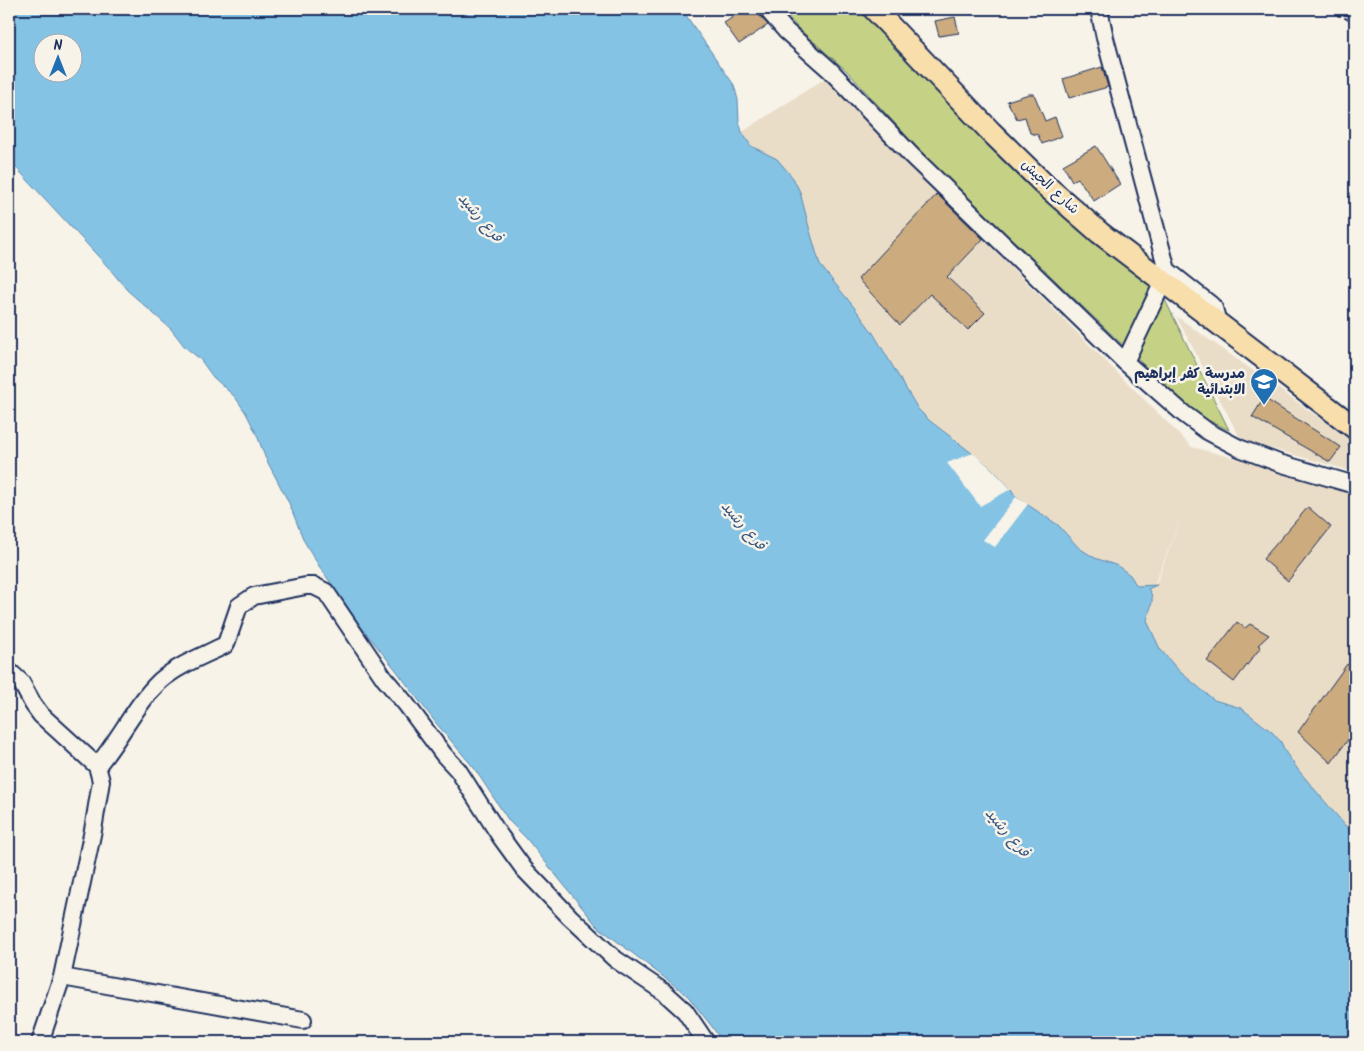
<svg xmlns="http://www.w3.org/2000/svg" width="1364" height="1051" font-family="Kalam,'Playpen Sans Arabic',sans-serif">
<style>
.built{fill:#eaddc8}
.green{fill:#c5d286;stroke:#708072}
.water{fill:#85c3e5;stroke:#5b88af;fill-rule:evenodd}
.pier{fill:#f7f3e8}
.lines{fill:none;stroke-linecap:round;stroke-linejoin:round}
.stream{stroke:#5b88af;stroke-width:4}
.building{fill:#ccab7f;stroke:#1b2f5e}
.minor-casing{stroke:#1b2f5e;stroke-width:20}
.major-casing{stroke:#1b2f5e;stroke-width:25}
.path{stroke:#1b2f5e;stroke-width:2;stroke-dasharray:4 4;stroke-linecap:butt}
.minor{stroke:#f7f3e8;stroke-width:16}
.major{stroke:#f8deab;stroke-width:21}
.labels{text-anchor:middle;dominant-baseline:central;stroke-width:5;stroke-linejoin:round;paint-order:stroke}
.street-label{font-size:14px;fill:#1b2f5e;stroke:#f7f3e8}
.poi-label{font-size:14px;font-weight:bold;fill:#1b2f5e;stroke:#f7f3e8;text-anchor:end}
.water-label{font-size:15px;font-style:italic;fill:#365480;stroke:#f7f3e8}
</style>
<rect width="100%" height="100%" fill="#f7f3e8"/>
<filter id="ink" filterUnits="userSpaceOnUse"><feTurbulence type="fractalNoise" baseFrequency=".02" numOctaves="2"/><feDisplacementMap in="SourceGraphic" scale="10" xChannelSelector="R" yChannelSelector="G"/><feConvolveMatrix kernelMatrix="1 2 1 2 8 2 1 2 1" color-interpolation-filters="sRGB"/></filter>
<g filter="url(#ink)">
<path class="built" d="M827 77 839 83 910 166 1192 447 1355 489V837L1299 771 1286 753 1281 742 1272 732 1240 708 1215 700 1179 671 1160 649 1147 621 1153 601 1147 589 1155 587 1181 517 1154 586H1137L1130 575 1118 566 1095 558 1079 548 1058 525 1016 497 1011 489 990 467 930 421 918 409 873 333 855 307 820 265 810 231 800 192 766 153 760 152 751 146 742 132Z
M1176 316 1355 443V472L1241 440Z"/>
<path class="green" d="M781 9H864L1076 222 1164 298 1229 430 1195 414 920 151 847 71 798 28Z"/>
<path class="water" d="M9 9H684L687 17 734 85 738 100 739 121 742 132 751 146 777 159 793 178 800 192 810 231 820 265 854 307 873 333 918 409 930 421 990 467 1011 489 1016 497 1058 525 1079 548 1095 558 1118 566 1130 575 1137 586 1157 585 1148 589C1157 599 1149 609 1147 621L1160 649 1179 671 1214 700 1241 708 1272 732 1281 742 1286 753 1299 771 1355 837V1042H722L713 1028 687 995 597 926 526 838 509 821 474 768 436 723 396 670 362 628 319 566 304 541 289 503 265 457 257 435 246 413 235 397 213 377 200 359 185 347 171 329 127 290 109 268 9 160ZM42 42H72V72H42Z"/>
<path class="pier" d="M973 453 990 467 1011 489 980 506 947 463Z
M1016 497 1028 504 995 547 983 540Z"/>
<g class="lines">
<path class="stream" d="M1337 9 1355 18"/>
</g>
<path class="building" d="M745 9H757L759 15 768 25 739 44 724 23Z
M955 17 959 33 939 36 935 21Z
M1102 67 1108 87 1069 98 1063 79Z
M1029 94H1034L1045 121 1055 117 1062 136 1042 144 1038 135 1030 133 1025 117 1017 119 1007 101Z
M1096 146 1120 184 1094 201 1078 178 1072 181 1063 165Z
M937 194 983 239 947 277 985 313 968 330 930 294 900 325 858 279Z
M1264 398 1341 447 1330 462 1252 417Z
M1308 507 1331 527 1288 581 1263 559Z
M1237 622 1245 628 1250 624 1269 635 1258 645 1261 647 1234 682 1207 661Z
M1347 664 1355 670V730L1331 763 1298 732Z"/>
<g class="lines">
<defs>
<path id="minor" d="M767 9 786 31 830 70 912 156 1125 362 1184 414 1207 431 1239 448 1279 463 1355 485
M1099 9 1105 38 1167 270 1210 304 1214 308 1218 323
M1125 362 1163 282
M9 671 21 682 33 704 41 715 97 766 101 781 93 830 62 977 40 1042
M97 766C120 739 135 705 160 681 178 665 203 656 225 645L227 641 239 606 254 596 306 586H314L326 592 384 678 406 704 444 755 458 770 500 836 524 869 570 917 615 959 664 992 685 1011 706 1042
M62 977 303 1020"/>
<path id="major" d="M874 9 991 132 1044 184 1100 233 1355 428"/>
</defs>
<use href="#minor" class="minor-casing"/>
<use href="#major" class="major-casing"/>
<path class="path" d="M1322 9 1355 22"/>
<use href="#minor" class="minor"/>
<use href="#major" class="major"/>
</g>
</g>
<defs>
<symbol id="school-pin" viewBox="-11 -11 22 30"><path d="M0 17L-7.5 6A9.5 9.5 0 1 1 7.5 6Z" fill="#1f6fb2" stroke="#f7f3e8"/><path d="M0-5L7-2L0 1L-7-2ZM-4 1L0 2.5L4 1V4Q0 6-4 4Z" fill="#fff"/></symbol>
</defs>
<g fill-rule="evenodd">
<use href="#school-pin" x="1248" y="366" width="32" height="43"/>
</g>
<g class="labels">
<g class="street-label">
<text transform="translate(1050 187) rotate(43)">شارع الجيش</text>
</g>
<g class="poi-label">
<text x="1245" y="374">مدرسة كفر إبراهيم<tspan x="1245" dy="16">الابتدائية</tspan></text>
</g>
<g class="water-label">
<text transform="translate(480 218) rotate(49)">فرع رشيد</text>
<text transform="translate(743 526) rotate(49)">فرع رشيد</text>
<text transform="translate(1007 833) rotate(49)">فرع رشيد</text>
</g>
</g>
<rect width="1364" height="1051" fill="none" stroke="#f7f3e8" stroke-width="30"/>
<rect x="15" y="15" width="1334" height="1021" fill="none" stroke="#1b2f5e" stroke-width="2" filter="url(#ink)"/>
<g transform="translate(58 58)"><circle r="24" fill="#f7f3e8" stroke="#9fa5b1"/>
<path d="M0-4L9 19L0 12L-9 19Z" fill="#1f6fb2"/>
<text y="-8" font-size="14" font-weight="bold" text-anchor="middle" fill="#1b2f5e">N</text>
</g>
</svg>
